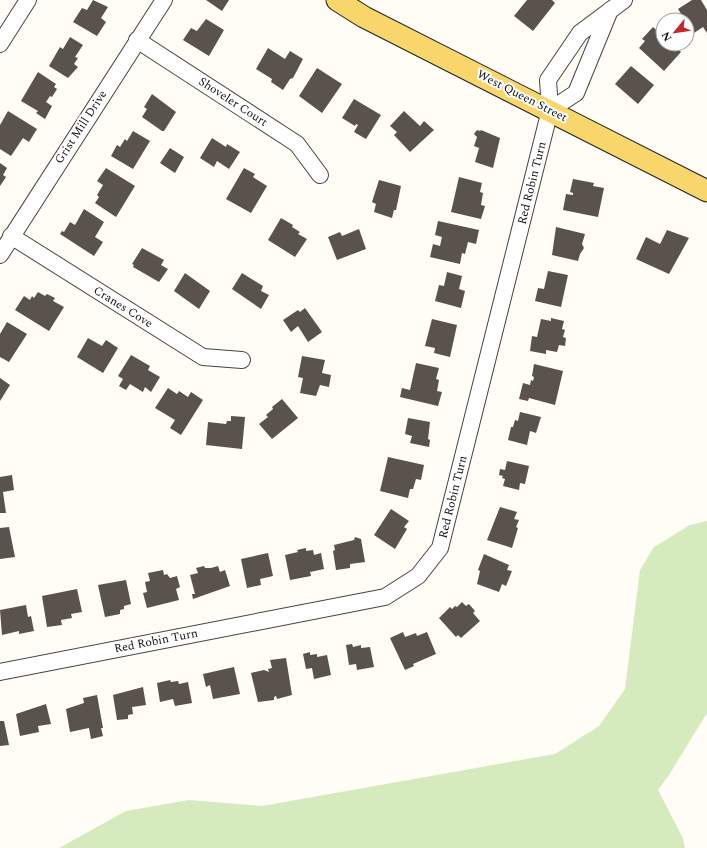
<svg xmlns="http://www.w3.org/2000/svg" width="707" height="848" font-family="Spectral,serif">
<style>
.green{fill:#d5ebbd}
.building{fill:#5a524d}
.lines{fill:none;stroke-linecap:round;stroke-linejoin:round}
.minor-casing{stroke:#444;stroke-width:18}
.major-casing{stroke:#222;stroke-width:23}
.minor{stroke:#fff;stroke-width:16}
.major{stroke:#f9d66b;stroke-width:21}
.labels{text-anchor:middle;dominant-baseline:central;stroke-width:4;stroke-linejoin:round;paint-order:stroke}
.street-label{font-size:12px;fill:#111;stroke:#fff}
</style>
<rect width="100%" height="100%" fill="#fffdf5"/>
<path class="green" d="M707 521V713L669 775 658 790 683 838 685 848H59L126 811 189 800 262 806 555 754 599 726 625 689 640 570 654 547 690 525Z"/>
<path class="building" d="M93 0 108 7 101 18 106 22 97 36 73 22 82 8 87 10Z
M206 0H229L222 11Z
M527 0H552L555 3 533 31 514 16Z
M692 0H701L707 10V33L703 27 694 33 687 23V20H685L678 9Z
M206 19 224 30 209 56 183 40 191 28 197 31Z
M653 27 663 36V44H672L681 52 664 71 639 48 645 41 642 39Z
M70 37 83 45 75 57 78 58 74 64 78 67 68 78 49 66 60 47 63 49Z
M268 48 285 59 290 51 303 59 293 78 290 79 283 90 271 82 272 79 256 69Z
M631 66 654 85 638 104 615 84Z
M317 68 342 84 322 113 299 96Z
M38 72 56 84 54 87 57 89 52 97 50 96 46 102 52 106 45 119 36 113 38 111 21 101Z
M152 94 176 112 164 131H162L142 117 147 109 144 107Z
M354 99 381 115 366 139 354 132 358 125 356 124 355 126 342 118Z
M8 111 37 129 29 142 23 138 11 156 0 149V125Z
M404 111 420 126 424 121 434 130 410 152 394 135 397 132 390 126Z
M477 130 480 131 481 130 500 138 493 168 475 162 479 148 474 146 477 137 474 134Z
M133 131 150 141 133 169 111 156 117 145 120 147 125 139 127 141Z
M212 138 226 147 227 144 240 152 229 169 217 161 214 167 200 158Z
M170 148 184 157 175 173 160 163Z
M0 163 7 168 3 175 6 177 0 186Z
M106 168 135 186 116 217 95 203 99 197 97 195 103 185 97 181Z
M244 168 255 174 253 177 267 186 251 213 226 199Z
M459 177 482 183 480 192 483 193 481 205 485 206 481 219 451 212Z
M573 179 594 183 593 186 604 188 598 217 563 210 566 194 573 195V193L570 192Z
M379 180 401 186 396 210H394L392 218 374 212 376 204 372 202Z
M84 209 104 222 95 237 103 242 94 256 60 234 62 231 64 232 70 222 75 225Z
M281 218 293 225 292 227 300 232 298 234 307 239 295 257 268 240Z
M438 221 479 230 476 244 468 242 465 254 462 253 460 264 430 257 433 244 440 246 442 237 435 235Z
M556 227 585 234 582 244 584 248 580 254 578 261 552 255Z
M359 229 366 249 337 260 328 237 340 232 342 236Z
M667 230 689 238 669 274 636 259 646 237 660 244Z
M142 248 164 260 161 265 168 269 159 282 133 267 134 265 132 264Z
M548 271 568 275 561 307 535 301 538 288 544 289Z
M447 272 462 276 459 289 465 291 461 308 435 301 439 285 444 286Z
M185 273 210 291 199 309 174 291Z
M242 273 263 286 261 291 269 295 261 309 232 289Z
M38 292 45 296 47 294 55 298 53 301 64 307 49 331 15 310 24 296 30 300 32 296 34 298Z
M305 308 322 332 308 342 298 326 291 332 283 320 298 310 300 312Z
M551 318 564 321 562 329 565 330 563 337 566 338 565 346 559 345 557 352 546 350V354L530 351 532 336 537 337 541 319 551 321Z
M432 319 457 325 450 357 434 353 435 348 425 346Z
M7 322 27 334 9 362 0 357V334Z
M88 338 102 346 106 340 118 348 103 373 77 357Z
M131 355 150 366 148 370 160 377 151 392 145 387 143 392 130 384 126 390 119 386 123 379 118 376Z
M302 356 325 360 322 373 331 375 329 387 320 385 316 396 300 393 303 378 298 377Z
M416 363 439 368 436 379 439 380 437 391 442 392 438 406 400 397 402 388 410 390Z
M534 364 563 371 555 405 529 398 528 401 519 399 523 383 530 385 531 380 533 381 534 377 532 376Z
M0 378 10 385 0 401Z
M168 388 177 394 179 391 188 397 191 392 203 400 181 435 170 428 175 420 155 408Z
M282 399 298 418 272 439 259 424 268 417 266 415 273 409 272 407Z
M520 412 541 417 536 433 530 431 527 445 508 440 511 427H513L515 420 518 421Z
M231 416 245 417 242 449 206 445 208 422 226 424 227 421H231Z
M408 418 430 422 428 439 430 440 429 447 410 443 412 436 405 434Z
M388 457 424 465 421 480 416 479 413 489H410L408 498 380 491Z
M507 461 529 466 525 484 520 483 519 490 503 486 505 479 502 478 503 476 499 475 500 469 505 470Z
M12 475 14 490 3 492 6 513H0V477Z
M500 507 517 512 514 519 519 520 516 527 518 528 512 548 487 540Z
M391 509 409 521 404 527 407 529 395 549 374 535Z
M9 527 15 557 0 559V528Z
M355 537 361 539 365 562 350 564V568L336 570 333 551 335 550 334 545 354 540Z
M306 548V551L313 550 314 555 321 553 324 569 310 572 311 576 290 580 285 555 298 552 297 550Z
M268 553 273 576 260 579 261 585 247 588 241 559Z
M484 554 509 565 507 570 512 571 506 586 502 584 499 592 477 584 480 571 478 570Z
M204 566 205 568H211L218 566 220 572 225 570 230 586 193 599 192 594H195L190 575 198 573 196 568Z
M163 570 164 575 167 574 170 578 177 576 180 587 176 589 179 600 147 608 143 593 147 592 145 582 150 581 148 573Z
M126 580 131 604 124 606V609L120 610V614L105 617 98 585Z
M77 589 82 612 71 614 72 618 61 620 62 625 47 627 42 596Z
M462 602 466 606 469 604 475 611 473 613 480 621 461 638 458 635 456 637 439 618 450 607 452 609 455 606 457 607Z
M26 605 28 617 31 616 34 631 19 634V631L2 635 0 610Z
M403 632 405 637 416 633 417 636 427 632 436 654 413 664 414 666 405 670 390 638Z
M352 644 353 647 361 645V648L370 647 374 667 357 670 356 664 349 665 346 645Z
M310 652V655L317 654V657L327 655 331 675 314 679 312 668 306 669 303 654Z
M286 658 292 695 277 699 276 696 274 697V700L258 702 251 673 264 670 269 672 268 669 272 668 270 660Z
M234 667 240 694 213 699 210 685 206 687 203 674Z
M170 680 171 682 178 681 179 684 188 682 192 703 175 706 173 699 160 702 157 683Z
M143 687 146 705 132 707 133 714 128 715V719L117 720 113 695Z
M97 695 103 728H101L103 736 91 739 89 728 70 732 66 709 84 703 83 698Z
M46 704 51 724 38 726 39 732 20 736 16 714Z
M0 721H4L9 745 0 746Z"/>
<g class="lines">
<defs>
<path id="minor" d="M137 40 297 144 320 175
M0 44 28 0
M550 110 576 93 610 10
M11 236 203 357 242 360
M0 255 164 0
M0 672 385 597 418 576 440 548 550 110 548 80 580 33 624 0"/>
<path id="major" d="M337 0 364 17 707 191"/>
</defs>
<use href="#minor" class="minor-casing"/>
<use href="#major" class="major-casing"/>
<use href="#minor" class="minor"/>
<use href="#major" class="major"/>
</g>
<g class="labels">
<g class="street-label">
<text transform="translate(522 96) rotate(27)">West Queen Street</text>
<text transform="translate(233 102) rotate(33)">Shoveler Court</text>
<text transform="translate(81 127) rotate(-57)">Grist Mill Drive</text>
<text transform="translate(532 183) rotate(-76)">Red Robin Turn</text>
<text transform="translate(123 307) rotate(32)">Cranes Cove</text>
<text transform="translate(453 497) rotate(-76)">Red Robin Turn</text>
<text transform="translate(156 641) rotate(-11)">Red Robin Turn</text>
</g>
</g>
<g transform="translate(675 32) rotate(241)"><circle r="19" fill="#ffffff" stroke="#a0a0a0"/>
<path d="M0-3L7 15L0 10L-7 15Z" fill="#c4262e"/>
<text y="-6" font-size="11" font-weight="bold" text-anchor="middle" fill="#111111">N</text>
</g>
</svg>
